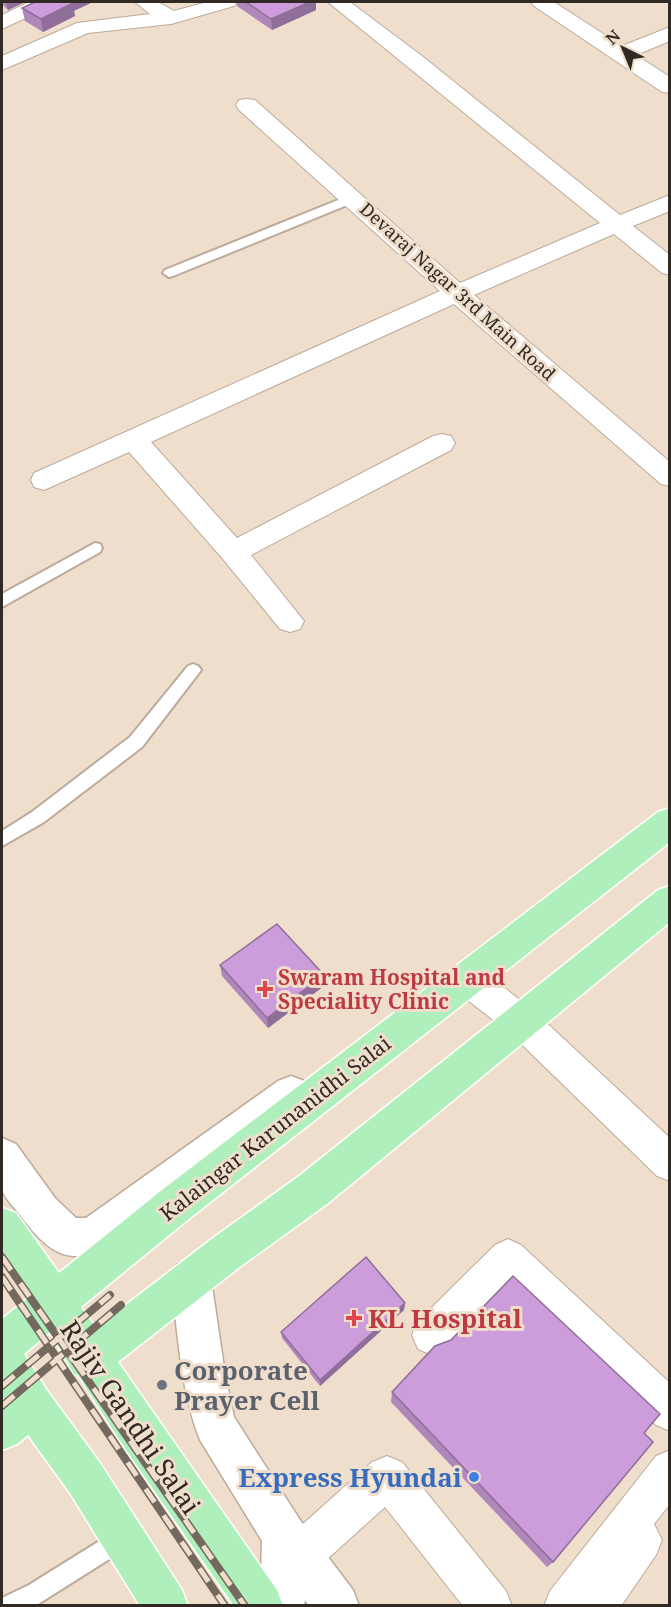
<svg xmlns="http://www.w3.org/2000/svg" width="671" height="1607" font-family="'Noto Serif',serif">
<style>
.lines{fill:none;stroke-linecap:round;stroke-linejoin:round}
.service-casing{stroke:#bcaa9a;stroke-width:4}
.minor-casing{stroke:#bcaa9a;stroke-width:2}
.tertiary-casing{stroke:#bcaa9a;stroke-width:3}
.primary-casing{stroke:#fff;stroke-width:3}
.service{fill:#fff;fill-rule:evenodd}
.minor{fill:#fff;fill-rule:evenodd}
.tertiary{fill:#fff;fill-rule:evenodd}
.primary{fill:#afefbb;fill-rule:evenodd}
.rail-casing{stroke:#74695f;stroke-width:8}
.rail{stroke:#f0decd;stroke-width:5;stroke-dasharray:16;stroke-linecap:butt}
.wall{fill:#af87bb}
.shaded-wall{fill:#8f6e99}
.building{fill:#cc9dda;stroke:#8f6e99;stroke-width:1.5}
.health-dot{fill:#e0444e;stroke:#f0decd;stroke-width:2}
.worship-dot{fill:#6b7280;stroke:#f0decd;stroke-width:2}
.shop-dot{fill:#3f7fe0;stroke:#f0decd;stroke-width:2}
.labels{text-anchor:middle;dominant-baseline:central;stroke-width:6;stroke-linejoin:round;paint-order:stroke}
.far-street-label{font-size:18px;fill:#312a24;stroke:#f0decd}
.health-label{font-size:21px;font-weight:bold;fill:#be3a42;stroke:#f0decd;text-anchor:start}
.street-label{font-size:21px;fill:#312a24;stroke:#f0decd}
.near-health-label{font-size:26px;font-weight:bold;fill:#be3a42;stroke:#f0decd;text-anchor:start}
.near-worship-label{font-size:26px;font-weight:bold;fill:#5b616d;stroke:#f0decd;text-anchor:start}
.near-street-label{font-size:26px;fill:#312a24;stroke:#f0decd}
.near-shop-label{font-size:26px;font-weight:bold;fill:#366cbe;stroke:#f0decd;text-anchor:end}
</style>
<rect width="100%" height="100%" fill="#f0decd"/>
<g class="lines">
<defs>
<path id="service" d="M353 194 357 195V201L173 276 169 277 163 273 165 270Z
M95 543 100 544 102 548 100 552 2 607V594Z
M193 664 198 666 201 670 198 674 142 747 44 822 2 846V831L32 812 130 737 188 666Z
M122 1527 130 1530 133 1538 130 1546 35 1606H2V1598L29 1585Z"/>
<path id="minor" d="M29 2H54L51 6 2 29V15Z
M135 2H158L174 11 207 2H237L234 6 171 24 88 33 2 70V56L77 23 150 14Z
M328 2H350L422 56 620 215 670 195V211L633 226 670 255V275L662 273 614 234 474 295 670 462V486L661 484 454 304 151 442 237 538 433 436 442 434 451 436 455 443 451 450 251 555 304 621 300 629 290 632 280 629 223 559 129 452 44 490 34 487 31 480 34 473 440 291 239 110 236 105 239 100 247 99 255 100 460 283 600 223Z
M531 2H554L622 46 670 27V41L636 55 670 77V93L662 92 534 6Z
M468 965 480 969 534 1011 670 1138V1181L657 1176 510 1033 456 991 451 980 456 969Z
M508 1239 521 1245 670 1383V1431L656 1425 508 1285 446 1349 432 1355 418 1349 412 1335 418 1321 495 1245Z
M670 1450V1504L654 1524 662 1540 656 1555 621 1606H544L550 1591 656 1456Z
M387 1456 402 1462 506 1591 512 1606H463L385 1507 314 1571 299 1577 284 1571 278 1556 284 1541 372 1462Z"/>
<path id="tertiary" d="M291 1076 304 1081 310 1094 304 1107 109 1249C66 1267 46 1250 20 1215 15 1208 4 1198 2 1189 0 1179 1 1149 2 1138L16 1144 55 1198 76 1218H86L278 1081Z
M191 1259 205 1265 211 1279 225 1374 234 1417 300 1520 353 1590 359 1606H309L305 1600 304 1606H260L262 1541 200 1440C180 1390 178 1332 171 1279L177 1265Z"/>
<path id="primary" d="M670 808V842L190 1218 81 1307 96 1328 213 1238 299 1176 658 890 670 886V922L327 1204 241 1266 118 1362 277 1590 283 1606H234L124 1447 78 1375 74 1374 50 1332 24 1354 46 1389 100 1463 182 1590 188 1606H140L70 1493 28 1435 17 1444 2 1450V1402L4 1399 2 1395V1319L28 1298 2 1260V1208L16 1213 59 1273 162 1190 658 812Z"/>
</defs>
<use href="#service" class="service-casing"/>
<use href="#minor" class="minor-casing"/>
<use href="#tertiary" class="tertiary-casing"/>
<use href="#primary" class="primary-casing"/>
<use href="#service" class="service"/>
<use href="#minor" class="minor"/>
<use href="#tertiary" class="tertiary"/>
<use href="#primary" class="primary"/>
<defs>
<path id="rail" d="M2 1257 245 1606
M2 1277 225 1606
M2 1386 110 1295
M2 1406 121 1305"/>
</defs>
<use href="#rail" class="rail-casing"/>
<use href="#rail" class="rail"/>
</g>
<path class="wall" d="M2 2H25L8 10 2 4Z
M237 2H316V10L272 30 237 6Z
M22 8 74 11 75 16 43 32 25 21Z
M220 965 324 986 268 1028 222 976Z
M405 1303 404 1310 320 1386 282 1338 281 1332Z
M392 1392 644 1433 553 1562 547 1567 391 1402Z"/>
<path class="shaded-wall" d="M6 2H25L8 10Z
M68 2H93L74 11 75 16 43 32 41 19Z
M310 2H316V10L272 30 271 19Z
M324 975V986L268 1028 267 1018Z
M405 1303 404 1310 320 1386V1380Z"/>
<path class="building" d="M35 2H71L73 3 41 19 22 8Z
M246 2H310L271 19Z
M277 924 324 975 267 1018 220 965Z
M366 1257 405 1303 320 1380 281 1332Z
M513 1276 660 1414 644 1433 653 1442 553 1562 392 1392 435 1346 451 1340Z"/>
<g class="health-dot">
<path d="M262 980h6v6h6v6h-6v6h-6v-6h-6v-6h6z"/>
<path d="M351 1309h6v6h6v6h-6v6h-6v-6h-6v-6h6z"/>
</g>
<circle class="worship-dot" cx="162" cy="1385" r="6"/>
<circle class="shop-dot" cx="474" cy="1477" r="6"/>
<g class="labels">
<g class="far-street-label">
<text transform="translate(458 291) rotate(42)">Devaraj Nagar 3rd Main Road</text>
</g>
<g class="health-label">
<text x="278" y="977">Swaram Hospital and<tspan x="278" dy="24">Speciality Clinic</tspan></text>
</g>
<g class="street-label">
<text transform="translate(275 1128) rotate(-38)">Kalaingar Karunanidhi Salai</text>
</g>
<g class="near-health-label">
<text x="368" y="1318">KL Hospital</text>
</g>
<g class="near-worship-label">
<text x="174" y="1370">Corporate<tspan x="174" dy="30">Prayer Cell</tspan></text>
</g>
<g class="near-street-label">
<text transform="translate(131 1417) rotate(56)">Rajiv Gandhi Salai</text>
</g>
<g class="near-shop-label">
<text x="462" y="1477">Express Hyundai</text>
</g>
</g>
<rect width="671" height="1607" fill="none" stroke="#312a24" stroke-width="6"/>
<g transform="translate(623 48) rotate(317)" stroke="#f0decd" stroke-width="4.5" paint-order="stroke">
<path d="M0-4.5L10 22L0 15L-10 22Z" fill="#312a24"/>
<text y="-9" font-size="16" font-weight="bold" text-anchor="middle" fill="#312a24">N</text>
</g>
</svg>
